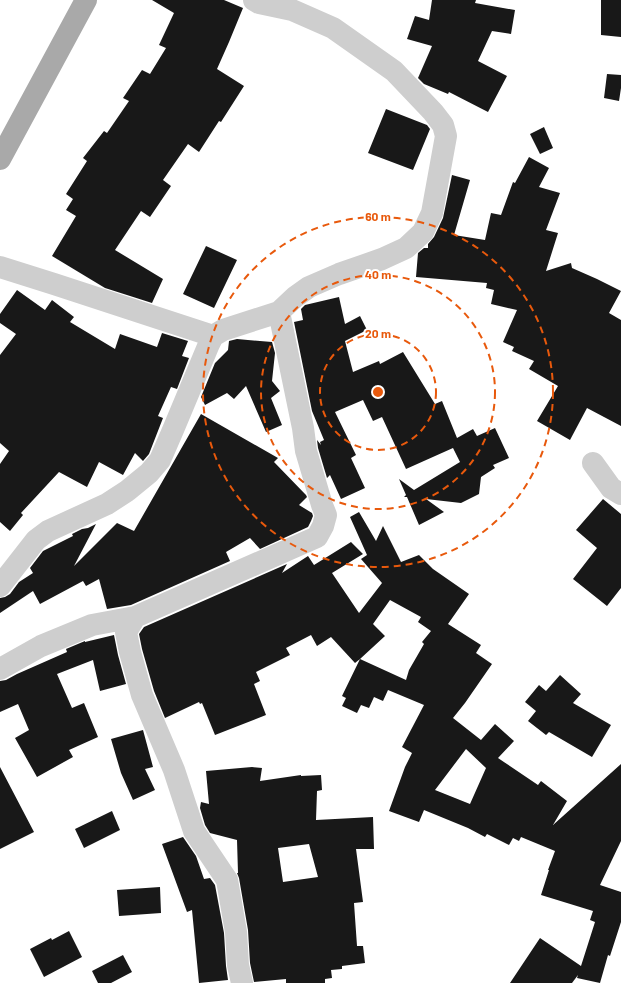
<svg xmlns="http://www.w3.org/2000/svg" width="621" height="983" font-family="Barlow,sans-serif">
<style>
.building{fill:#181818;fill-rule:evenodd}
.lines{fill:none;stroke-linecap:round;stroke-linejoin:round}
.minor{stroke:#cecece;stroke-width:22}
.major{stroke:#a9a9a9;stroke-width:22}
.ring{fill:none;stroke:#e8590c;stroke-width:2;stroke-dasharray:7 5}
.centre{fill:#e8590c;stroke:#fff;stroke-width:2}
.ring-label{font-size:12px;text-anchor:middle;font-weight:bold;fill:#e8590c;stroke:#fff;stroke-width:4;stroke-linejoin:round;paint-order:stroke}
</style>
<rect width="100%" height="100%" fill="#fff"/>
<path class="building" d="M152 0H224L243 8 229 42 217 69 244 86 221 122 219 121 199 152 188 144 163 180 171 186 150 217 141 211 115 250 163 279 152 303 105 288 52 256 76 216 66 210 73 199 66 194 87 161 83 158 104 131 107 133 129 101 123 98 142 70 150 74 166 48 159 45 174 13Z
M432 0H476L475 3 515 10 511 34 492 31 478 61 507 76 488 112 449 92 448 94 424 84 418 78 432 46 407 39 415 16 429 20Z
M601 0H621V37L601 35Z
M607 74 621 75V88L619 101 604 98Z
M386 109 427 125 430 129 413 170 368 153Z
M544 127 553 148 540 154 530 134Z
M529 157 549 168 539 187 560 193 546 230 558 233 546 271 571 263 572 268 597 279 621 291 609 313 621 320V426L587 408 570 440 537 421 558 386 529 369 534 361 512 351 514 347 503 342 517 310 491 304 494 290 486 288 487 283 416 277 418 253 424 248H428V244L434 237 443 218 452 175 470 180 454 235 485 240 491 213 501 215 513 182 515 183Z
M206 246 237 260 214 308 183 294Z
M17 290 45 310 52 300 74 317 70 322 115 349 120 334 157 347 162 333 188 341 182 356 189 358 177 389 171 387 158 416 163 418 149 454 143 461 135 453 123 475 99 462 87 487 59 472 21 513 23 515 10 531 0 522V464L9 451 0 443V355L16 334 0 323V314Z
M339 297 345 324 360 316 367 330 345 341 353 372 379 361 380 364 403 352 435 404 442 401 457 438 473 429 477 436 495 428 509 458 493 465 495 468 481 477 479 494 461 503 426 499 444 512 419 525 407 497H404L406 495 399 479 414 490 460 462 453 448 406 469 382 417 373 421 363 400 335 412 356 455 351 458 365 488 341 499 330 475 327 478 318 448 317 440 321 445 320 442 324 440 312 411 294 322 303 320 301 309 305 305Z
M237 339 272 342 275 353 272 381 280 391 271 398 282 425 266 432 246 386 234 399 227 393 205 405 201 397 215 363 228 350 229 341Z
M201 414 278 458 274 462 306 495 307 497 299 505 312 513 313 516 311 521 308 527 260 549 250 538 226 552 230 561 131 605 107 609 99 579 86 586 83 581 40 604 33 591 0 613V598L5 597 10 594 19 582 33 573 30 568 43 551 73 536 72 534 82 529 88 528 96 524 74 566 117 523 134 531Z
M603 499 621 514V588L607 606 573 579 597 548 576 530Z
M359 512 376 541 383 526 401 562 419 555 433 569 469 594 448 624 481 645 476 653 492 664 465 703 453 718 481 740 495 724 514 741 498 758 538 785 541 781 567 801 553 825 621 764V841L600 885 621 892V922L610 956 608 955 600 983 577 978 578 975 572 983H510L540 938 581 966 595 922 590 920 593 911 541 895 549 870H548L555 851 521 837 519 841 513 838 509 845 487 834 485 837 468 828 424 810 419 822 389 811 405 767 412 753 402 747 424 705 388 690 383 701 374 697 369 708 361 705 357 713 342 706 346 698 342 696 360 659 355 663 331 637 317 646 311 635 286 648 290 655 256 672 260 681 254 684 266 715 215 735 202 703 200 704 199 702 165 718 154 691 142 649 139 634 144 627 287 564 282 573 308 556 314 565 351 542 363 554 332 573 359 613 382 583 361 559 367 555 350 517ZM390 600 421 617 418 622 431 631 422 642 424 644 409 670 406 680 360 659 385 636 373 624ZM466 749 486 768 470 804 435 790Z
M114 635 118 655 126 684 100 691 93 660 57 674 72 708 84 703 98 737 69 750 73 757 37 777 15 738 29 730 18 704 0 712V681L6 680 17 674 67 652 66 649 85 641V642Z
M560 675 581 694 573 703 611 725 592 757 549 732 546 735 528 721 536 711 525 702 539 685 546 691Z
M143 730 153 767 145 769 155 790 133 800 121 773 111 739Z
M0 767 34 832 0 849Z
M252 767 262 768 260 781 301 775V776L321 775 322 790 317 791 316 820 373 817 374 849H356L363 902 354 903 357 946H363L365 963 342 966V969L331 970 332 978 325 979V983H286V979L254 982 250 963 248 930 239 878 237 873H238L237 840 210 833 205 825 200 808 201 802 209 804 206 771ZM309 844 318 877 283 882 278 848Z
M112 811 120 830 84 848 75 829Z
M183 837 196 856 204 879 210 878 215 885 224 933 226 966 228 980 199 983 192 910 187 912 162 844Z
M160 887 161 913 119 916 117 890Z
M69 931 82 957 44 977 30 949 51 938 52 940Z
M123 955 132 972 111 983H98L92 971Z"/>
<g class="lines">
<path class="minor" d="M0 267 54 284 213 336
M593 463 611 488 621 494
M0 586 36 540 48 531 107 504 127 491 149 473 160 460 173 430 209 344 213 336 223 330 279 312 295 297 309 287 339 274 382 259 406 248 423 232 432 213 446 136 443 125 433 112 394 71 333 28 292 10 259 3 254 0
M135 617 126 632 130 652 142 695 174 770 194 831 227 880 236 932 238 965 242 983
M0 669 41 646 92 625 135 617 317 537 323 526 326 515 322 505 306 451 303 428 279 312"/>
<path class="major" d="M0 159 86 0"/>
</g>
<g class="ring">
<circle cx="378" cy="392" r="58"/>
<circle cx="378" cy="392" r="117"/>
<circle cx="378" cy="392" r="175"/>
</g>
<circle cx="378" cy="392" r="6" class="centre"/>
<g class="ring-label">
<text x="378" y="221">60 m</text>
<text x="378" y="279">40 m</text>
<text x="378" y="338">20 m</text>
</g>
</svg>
